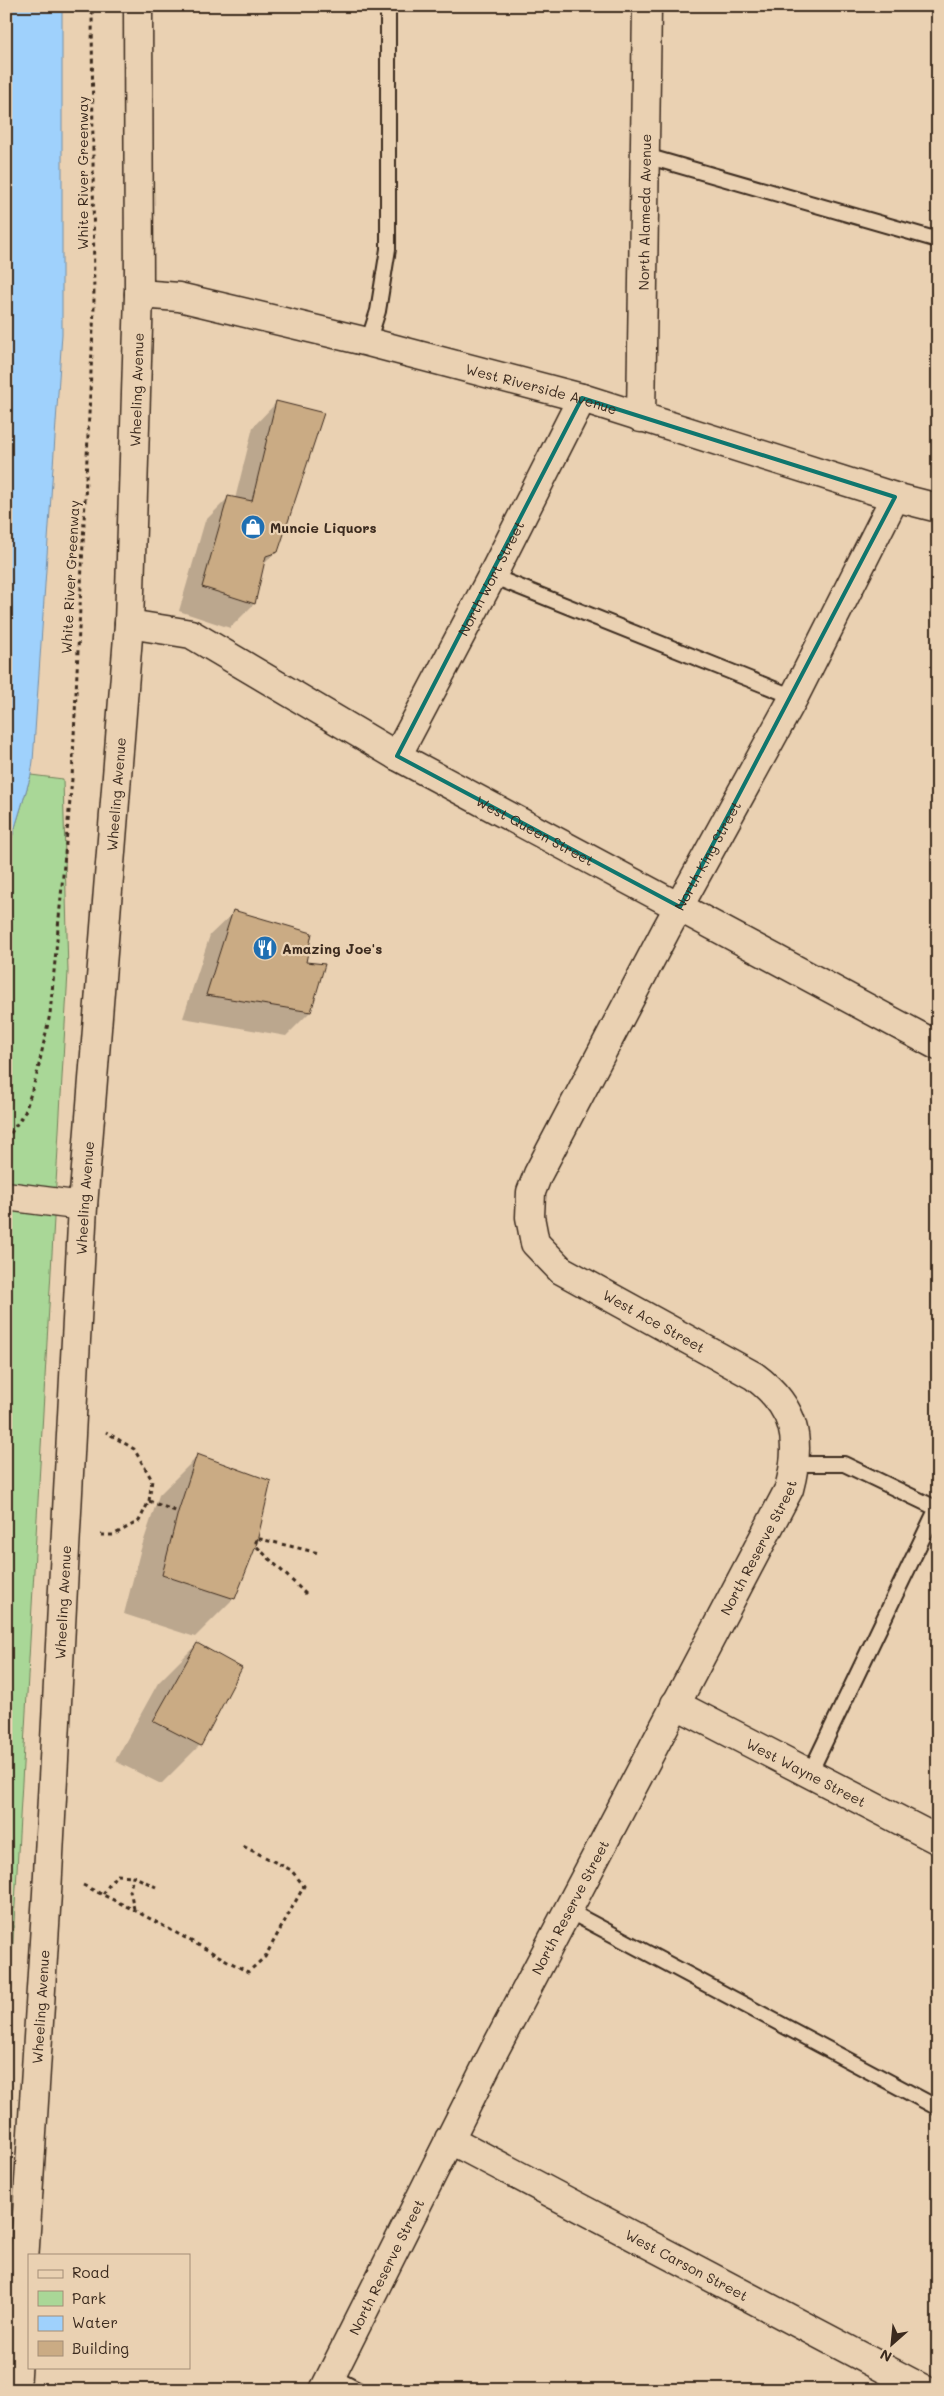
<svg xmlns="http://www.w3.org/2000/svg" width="944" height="2396" font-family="Mali,sans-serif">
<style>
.green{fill:#a9d797;stroke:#72805a}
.water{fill:#9fd1fc;stroke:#778ea3}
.shadow{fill:#0003}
.building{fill:#caab84;stroke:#3b2a1e}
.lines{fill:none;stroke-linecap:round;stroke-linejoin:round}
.lane-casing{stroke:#3b2a1e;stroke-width:18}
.street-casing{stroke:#3b2a1e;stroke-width:31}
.secondary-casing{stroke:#3b2a1e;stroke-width:31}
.path{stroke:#3b2a1e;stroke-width:3;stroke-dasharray:4 4;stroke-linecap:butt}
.lane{stroke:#ead1b2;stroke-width:14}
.street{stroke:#ead1b2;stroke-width:28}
.secondary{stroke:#ead1b2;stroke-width:28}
.marked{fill:none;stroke:#0f766e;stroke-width:4;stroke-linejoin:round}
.labels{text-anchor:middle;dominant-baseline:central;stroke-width:4.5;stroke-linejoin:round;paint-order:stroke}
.street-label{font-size:14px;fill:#3b2a1e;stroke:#ead1b2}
.poi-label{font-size:14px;font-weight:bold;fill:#3b2a1e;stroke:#ead1b2;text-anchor:start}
</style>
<rect width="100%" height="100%" fill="#ead1b2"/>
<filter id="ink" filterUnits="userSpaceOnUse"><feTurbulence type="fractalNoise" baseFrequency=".02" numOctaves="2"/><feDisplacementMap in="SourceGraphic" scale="10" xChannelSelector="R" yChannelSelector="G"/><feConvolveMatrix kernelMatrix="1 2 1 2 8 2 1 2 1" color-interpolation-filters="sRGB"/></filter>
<g filter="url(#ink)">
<path class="green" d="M31 775 63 779 68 972 6 2064V857Z"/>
<path class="water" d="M6 6H62V334L33 761 31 775 6 857Z"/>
<path class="shadow" d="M276 403 277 551 263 565 254 604 230 628 179 611 205 521 229 497 235 499 253 427Z
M234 912 304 963 310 1012 286 1036 183 1018 210 935Z
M198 1456 234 1598 195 1637 124 1614 140 1552 159 1495Z
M197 1644 200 1745 161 1784 115 1761 158 1683Z"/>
<path class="building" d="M276 401 324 413 278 552 266 556 255 604 202 587 228 496 252 501Z
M233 910 312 933 306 962 325 964 311 1012 206 995Z
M197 1454 271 1481 256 1546 235 1599 162 1575 178 1512Z
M197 1643 242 1668 201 1746 153 1721Z"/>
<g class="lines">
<defs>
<path id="lane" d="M646 156 938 240
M368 342 378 311 388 249V6
M492 576 794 697
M795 1464H844L938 1509
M809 1775 937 1508
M567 1910 938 2108
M331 2376 358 2390"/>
<g id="street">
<path id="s1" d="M641 418 647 6"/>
<path id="s2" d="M129 624 191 634 397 756 938 1046"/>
<path id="s3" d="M397 756 492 576 582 398"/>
<path d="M6 1196 83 1206"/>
<path id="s4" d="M675 1704 938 1840"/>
<path id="s5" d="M449 2139 925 2390"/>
<path id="s6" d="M324 2390 494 2051 789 1489C802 1440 796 1407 754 1376L561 1270 535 1243 530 1217 531 1192 538 1174 666 930 794 697 895 497"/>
</g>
<g id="secondary">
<path id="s7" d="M139 294 179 297 368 342 582 398 895 497 938 508"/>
<path id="s8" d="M16 2390 47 1893 83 1206 129 624 139 294 138 6"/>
</g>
</defs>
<use href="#lane" class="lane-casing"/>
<use href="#street" class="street-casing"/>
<use href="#secondary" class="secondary-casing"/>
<path class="path" d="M6 1140 25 1112 37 1074 50 1014 72 779 94 307 92 6
M149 1501 178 1512
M101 1535H113L139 1521 149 1501 152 1480 134 1449 106 1432
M306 1594 256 1546V1538L319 1553
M83 1885 134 1910 248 1972 265 1957 304 1886 291 1870 243 1846
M103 1894 116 1875 133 1876
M134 1909 130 1890 133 1876 156 1887"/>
<use href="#lane" class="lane"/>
<use href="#street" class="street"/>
<use href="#secondary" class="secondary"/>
</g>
</g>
<path class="marked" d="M582 398 895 497 680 907 397 756Z"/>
<defs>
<symbol id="shop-disc" viewBox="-11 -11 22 22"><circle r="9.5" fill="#1f6fb2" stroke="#ead1b2"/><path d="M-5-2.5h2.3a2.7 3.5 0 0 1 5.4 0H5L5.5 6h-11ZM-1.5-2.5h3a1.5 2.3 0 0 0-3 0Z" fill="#fff"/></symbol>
<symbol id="restaurant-disc" viewBox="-11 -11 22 22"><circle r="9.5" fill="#1f6fb2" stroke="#ead1b2"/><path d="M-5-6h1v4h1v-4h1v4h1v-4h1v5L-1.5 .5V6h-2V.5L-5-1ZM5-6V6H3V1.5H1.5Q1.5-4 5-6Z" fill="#fff"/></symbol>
</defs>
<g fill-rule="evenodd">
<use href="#shop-disc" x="239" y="513" width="28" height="28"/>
<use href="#restaurant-disc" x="251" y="934" width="28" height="28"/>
</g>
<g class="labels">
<g class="street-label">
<text transform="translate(82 173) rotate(-90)">White River Greenway</text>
<text stroke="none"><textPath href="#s1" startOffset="206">North Alameda Avenue</textPath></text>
<text stroke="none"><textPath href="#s7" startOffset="414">West Riverside Avenue</textPath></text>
<text stroke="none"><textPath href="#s8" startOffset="2004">Wheeling Avenue</textPath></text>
<text transform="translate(70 577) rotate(-87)">White River Greenway</text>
<text stroke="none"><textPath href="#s3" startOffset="201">North Wort Street</textPath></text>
<text stroke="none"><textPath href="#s8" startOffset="1599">Wheeling Avenue</textPath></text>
<text stroke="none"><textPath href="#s2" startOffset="459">West Queen Street</textPath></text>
<text stroke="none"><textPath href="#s6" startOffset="1831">North King Street</textPath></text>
<text stroke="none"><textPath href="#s8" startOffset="1194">Wheeling Avenue</textPath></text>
<text transform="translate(654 1321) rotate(29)">West Ace Street</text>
<text stroke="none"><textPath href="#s6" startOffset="948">North Reserve Street</textPath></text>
<text stroke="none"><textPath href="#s8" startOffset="789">Wheeling Avenue</textPath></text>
<text stroke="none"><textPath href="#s4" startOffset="148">West Wayne Street</textPath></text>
<text stroke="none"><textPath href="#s6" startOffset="542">North Reserve Street</textPath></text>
<text stroke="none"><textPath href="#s8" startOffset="384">Wheeling Avenue</textPath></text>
<text stroke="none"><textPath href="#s5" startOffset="269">West Carson Street</textPath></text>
<text stroke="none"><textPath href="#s6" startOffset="138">North Reserve Street</textPath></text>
</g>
<g class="poi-label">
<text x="270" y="527">Muncie Liquors</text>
<text x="282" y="948">Amazing Joe's</text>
</g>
</g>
<rect width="944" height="2396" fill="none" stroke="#ead1b2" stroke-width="25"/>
<rect x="12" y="12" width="919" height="2371" fill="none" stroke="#3b2a1e" stroke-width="2" filter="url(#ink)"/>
<rect x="28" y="2254" width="162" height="115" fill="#ead1b2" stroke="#a48e77"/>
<rect x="38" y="2270" width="25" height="8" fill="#ead1b2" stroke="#a48e77"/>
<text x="72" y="2278" font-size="15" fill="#3b2a1e">Road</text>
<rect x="38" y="2291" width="25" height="15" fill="#a9d797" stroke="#a48e77"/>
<text x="72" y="2304" font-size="15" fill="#3b2a1e">Park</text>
<rect x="38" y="2316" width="25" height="15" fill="#9fd1fc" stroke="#a48e77"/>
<text x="72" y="2328" font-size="15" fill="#3b2a1e">Water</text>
<rect x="38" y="2341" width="25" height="15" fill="#caab84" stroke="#a48e77"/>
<text x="72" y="2354" font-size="15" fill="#3b2a1e">Building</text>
<g transform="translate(892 2344) rotate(207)" stroke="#ead1b2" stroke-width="4" paint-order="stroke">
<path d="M0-4L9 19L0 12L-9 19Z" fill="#3b2a1e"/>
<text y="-8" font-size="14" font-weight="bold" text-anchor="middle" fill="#3b2a1e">N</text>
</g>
</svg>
